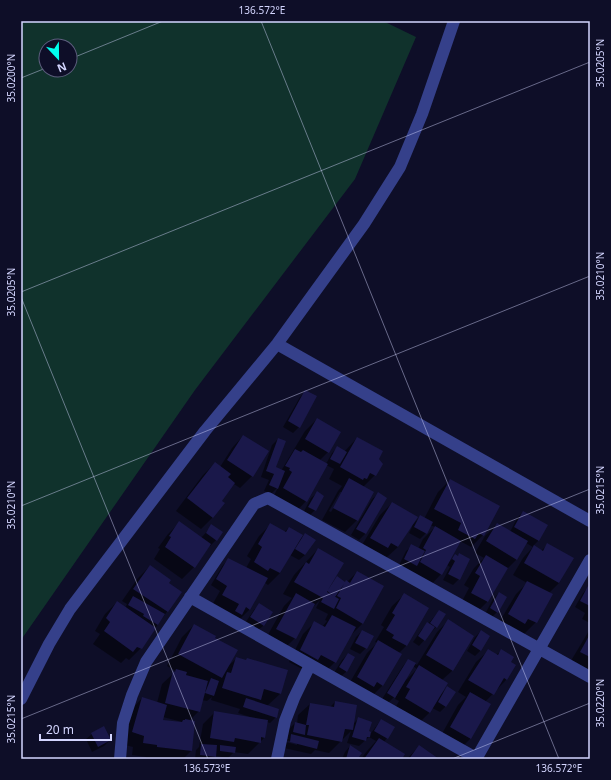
<svg xmlns="http://www.w3.org/2000/svg" width="611" height="780" font-family="'Noto Sans',sans-serif">
<style>
.green{fill:#10322c;fill-rule:evenodd}
.shadow{fill:#0007;fill-rule:evenodd}
.building{fill:#1a184a}
.lines{fill:none;stroke-linecap:round;stroke-linejoin:round}
.minor{stroke:#35408a;stroke-width:12}
.ticks{fill:none;stroke:#d4d6ff;stroke-width:1;stroke-opacity:0.45}
.neatline{fill:none;stroke:#d4d6ff;stroke-width:1.5}
.ticks-label{font-size:10px;text-anchor:middle;fill:#d4d6ff}
</style>
<rect width="100%" height="100%" fill="#0e0e28"/>
<path class="green" d="M21 21H383L416 37 355 179 195 390 21 640ZM46 46H70V70H46Z"/>
<path class="shadow" d="M306 391 299 427 293 433 283 427 300 397Z
M317 419 328 452 320 460 326 464 332 453 337 448 344 452 357 438 377 459 375 475 363 487 357 520 345 532 322 520 338 491 342 486 329 479 334 469 326 465 306 501 295 513 272 500 278 487 271 494 264 491 269 480 261 477 272 445 278 439 274 468 281 471 305 431ZM340 492H343L331 512 329 511Z
M243 436 252 476 240 488 234 484 220 501 213 517 201 529 176 511 203 475 215 463 220 467 232 448Z
M450 480 483 535 471 547 460 541 450 561 455 556 457 557 459 555V579L453 585 443 580 450 567 447 565 441 574 430 586 399 565 406 551 412 546 418 549 423 539 435 527 430 525 426 533 420 539 409 533 412 527 411 526 398 547 386 558 359 550 380 515 392 503 413 524 420 517 424 519 438 492Z
M317 493 315 510 309 516 303 513 311 498Z
M378 494 386 499 365 534 359 540 351 535 372 499Z
M523 512 547 525 538 541 533 546 541 551 548 544 573 558 559 583 549 593 536 622 524 634 497 626 516 594 527 583 513 575 523 558 533 547 526 543 517 559 506 570 487 602 475 614 460 605 469 588 464 585 474 568 484 558 475 553 485 536 497 524 510 532 517 518Z
M179 523 201 538 212 526 216 540 210 546V545L194 567 182 579 154 559 160 549 158 548 168 534Z
M270 525 284 532 289 528 299 540 305 534V555L299 560 290 555 280 573 268 585 264 582 250 609 238 621 211 607 220 591 211 585 223 565 229 559 246 568 251 559 247 556 259 536Z
M318 549 331 584 337 578 345 583 347 582 357 572 363 623 351 635 335 662 323 674 306 671 289 662 303 634 314 623 322 627 327 621 325 620 328 614 316 608 320 600 311 609 295 638 283 650 265 640 284 606 292 598 283 594 294 575Z
M150 566 168 583 181 592 141 648 129 660 126 658 121 663 93 644 100 634 95 631 105 614 117 602 125 608 127 604 122 601 138 578Z
M589 587 590 588V623L582 619 585 613 575 607 583 593Z
M499 593 497 612 491 618 485 614 493 599Z
M404 595 427 609 406 646 399 653 383 685 371 697 346 689 367 653 377 643 375 642 384 627 381 625 392 606Z
M259 605 272 613 263 626 257 631 245 623 254 610Z
M439 611 436 627 419 646 413 642 422 629 428 624Z
M448 621 473 636 452 671 442 680 441 694 447 688 446 706 440 712 432 708 430 712 418 724 394 710 399 701 395 699 397 694 388 703 382 699 403 666 408 660 417 665 437 632ZM413 666 417 669 406 680 405 679Z
M194 625 214 638 228 666 236 659 287 671 280 694 267 706 276 717 270 723 267 722 264 738 248 754 234 752 228 758 216 756 213 759H195L196 750 199 747 203 724 214 713 253 718 238 713 240 709 211 700 212 697 207 701 202 700 199 711 189 721 191 751 183 759H146V757L132 755 133 747 121 744 131 710 142 698 157 703 162 684 176 671 167 666 182 637ZM163 717 182 722V723L161 721Z
M590 629V671L569 664Z
M362 631 366 648 360 654 350 649 356 637Z
M481 631V650L475 656 467 651 475 637Z
M488 651 496 655 501 651 509 662 507 679 485 702 470 739 459 750 439 739 458 705 466 697 458 692 476 662Z
M348 654 354 658 346 672 340 677 334 673 342 660Z
M335 702 353 724 359 718 368 731 371 733 381 720 394 728 384 742 400 759H342L345 752 350 746 358 757 361 759 367 751 376 741 369 737 359 746 347 743 351 731 329 753 315 750 311 754 284 748 286 742 297 745V743L286 740 289 738H288L289 729 295 723 297 724 298 715 310 704 330 707Z
M92 734 110 740 104 746 92 752 86 739Z
M419 746 438 759H407Z"/>
<path class="building" d="M305 390 317 396 300 428 288 421Z
M317 418 341 432 329 453 305 439Z
M243 435 269 451 253 477 227 460Z
M357 437 383 451 379 459 383 464 376 476 370 473 367 479 364 478 363 480 340 467Z
M278 438 286 441 276 467 285 471 278 489 269 485 274 474 266 471Z
M337 446 347 452 340 464 330 459Z
M295 449 301 452 303 450 328 464 307 502 283 488 292 472 289 470 290 468 285 466Z
M215 462 231 474 228 477 235 483 222 501 225 503 213 518 187 498Z
M349 478 374 492 358 521 333 508Z
M450 479 500 506 484 536 479 533 475 539 458 530 461 523 434 509Z
M317 491 324 496 316 511 308 507Z
M378 492 387 498 366 534 356 529Z
M392 502 418 517 398 547 391 543 388 548 370 538Z
M523 511 548 525 539 541 514 527Z
M420 515 433 522 427 534 414 527Z
M179 521 211 544 195 568 165 547 171 537 169 536Z
M270 523 286 532 289 527 303 535 280 573 270 568 268 571 254 562 262 547 258 544Z
M497 523 528 541 517 560 486 541Z
M211 524 223 532 217 541 206 533Z
M435 526 461 541 442 575 420 562 426 550 423 548Z
M305 533 316 540 305 555 295 549Z
M547 543 574 558 559 583 524 563 534 545 543 551Z
M411 544 425 551 417 566 404 559Z
M318 548 344 563 328 590 337 576 345 582 346 580 350 583 357 571 384 586 363 624 336 608 341 598 337 596 344 584 335 597 327 591V592L339 599 334 609 321 602 323 598 294 582 306 562 309 564Z
M459 553 470 559 460 580 448 574 455 561 452 559 455 554 458 556Z
M486 555 508 568 488 602 471 593 480 576 475 573Z
M228 558 268 578 250 610 246 607 242 615 235 611 239 604 222 595 227 586 216 579Z
M150 565 171 580 169 583 182 592 168 612 133 589Z
M527 581 553 594 537 623 528 619 525 624 508 614Z
M588 586 590 587V606L580 601Z
M499 592 507 597 498 613 490 608Z
M296 593 315 604 296 639 276 629Z
M404 593 429 608 407 646 392 638 394 635 386 630 395 615 392 613Z
M133 596 165 614 158 625 143 616 144 614 128 605Z
M117 601 156 628 142 649 137 647 133 652 104 631 110 622 106 618Z
M259 603 273 612 264 626 250 617Z
M439 610 446 614 437 628 430 623Z
M332 615 356 627 336 663 321 655 318 660 300 650 314 621 325 627Z
M448 619 474 636 453 671 426 655Z
M427 622 435 627 425 641 418 636Z
M194 624 216 636 215 638 238 650 222 678 178 654Z
M362 630 374 636 367 649 355 643Z
M481 630 490 636 481 651 472 645Z
M590 634V657L580 652Z
M378 640 402 654 383 686 377 682 374 687 357 677Z
M488 649 498 655 501 649 514 657 511 662 516 665 507 680 504 678 494 695 468 680Z
M348 653 355 657 347 672 339 667Z
M236 657 246 660 247 658 288 670 281 694 264 689 261 700 222 688 227 672 231 673Z
M408 659 416 663 395 698 387 693Z
M419 665 448 683 430 713 405 698 410 689 406 687Z
M176 669 187 672 186 675 208 681 200 712 165 703 173 671 175 672Z
M211 678 219 681 214 696 205 693Z
M447 686 456 692 446 707 438 702Z
M470 692 491 704 471 739 450 727Z
M142 697 167 705 163 720 182 722 183 720H185V719L195 721 192 751 157 747V745L143 743 144 736 132 732Z
M246 698 279 709 277 718 243 707Z
M335 701 357 705 353 730 345 729 342 742 307 735 309 725H306L305 735 293 732 295 722 306 725 310 703 334 707Z
M214 711 268 720 265 738 261 737V743L235 738 234 742 210 738Z
M358 717 372 722 369 731 371 732 370 737H367L366 741 352 737Z
M381 719 395 727 388 739 374 731Z
M104 726 111 740 98 747 91 733Z
M291 734 319 741 317 749 290 742Z
M379 738 405 754 402 759H364Z
M201 744 217 745 216 757 200 755Z
M220 745 236 747 235 753 220 751Z
M350 745 362 753 359 757 363 759H346Z
M419 745 439 759H409Z"/>
<g class="lines">
<path class="minor" d="M277 344 590 521
M190 597 476 758
M21 699 49 644 70 609 205 431 277 344 364 224 400 167 422 114 454 21
M120 759 123 723 132 695 146 662 254 504 268 498 590 677
M277 759 285 721 294 698 310 665
M476 759 590 560"/>
</g>
<path class="ticks" d="M261 21 559 759M70 59 163 21M21 78 46 68M21 292 590 62M21 297 208 759M21 506 590 276M21 719 590 489M452 759 590 703"/>
<rect width="611" height="780" fill="none" stroke="#0e0e28" stroke-width="44"/>
<g transform="translate(58 58) rotate(158)"><circle r="19" fill="#0e0e28" stroke="#5d5e7e"/>
<path d="M0-3L7 15L0 10L-7 15Z" fill="#00ffef"/>
<text y="-6" font-size="11" font-weight="bold" text-anchor="middle" fill="#d4d6ff">N</text>
</g>
<path d="M40 734v6h71v-6" fill="none" stroke="#d4d6ff" stroke-width="2"/>
<text x="46" y="734" font-size="12" fill="#d4d6ff" stroke="#0e0e28" stroke-width="3" paint-order="stroke">20 m</text>
<rect x="22" y="22" width="567" height="736" class="neatline"/>
<g class="ticks-label">
<text x="262" y="14">136.572°E</text>
<text transform="translate(600 63) rotate(-90)" y="4">35.0205°N</text>
<text transform="translate(11 78) rotate(-90)" y="4">35.0200°N</text>
<text transform="translate(600 276) rotate(-90)" y="4">35.0210°N</text>
<text transform="translate(11 292) rotate(-90)" y="4">35.0205°N</text>
<text transform="translate(600 490) rotate(-90)" y="4">35.0215°N</text>
<text transform="translate(11 505) rotate(-90)" y="4">35.0210°N</text>
<text transform="translate(600 703) rotate(-90)" y="4">35.0220°N</text>
<text transform="translate(11 719) rotate(-90)" y="4">35.0215°N</text>
<text x="207" y="772">136.573°E</text>
<text x="559" y="772">136.572°E</text>
</g>
</svg>
